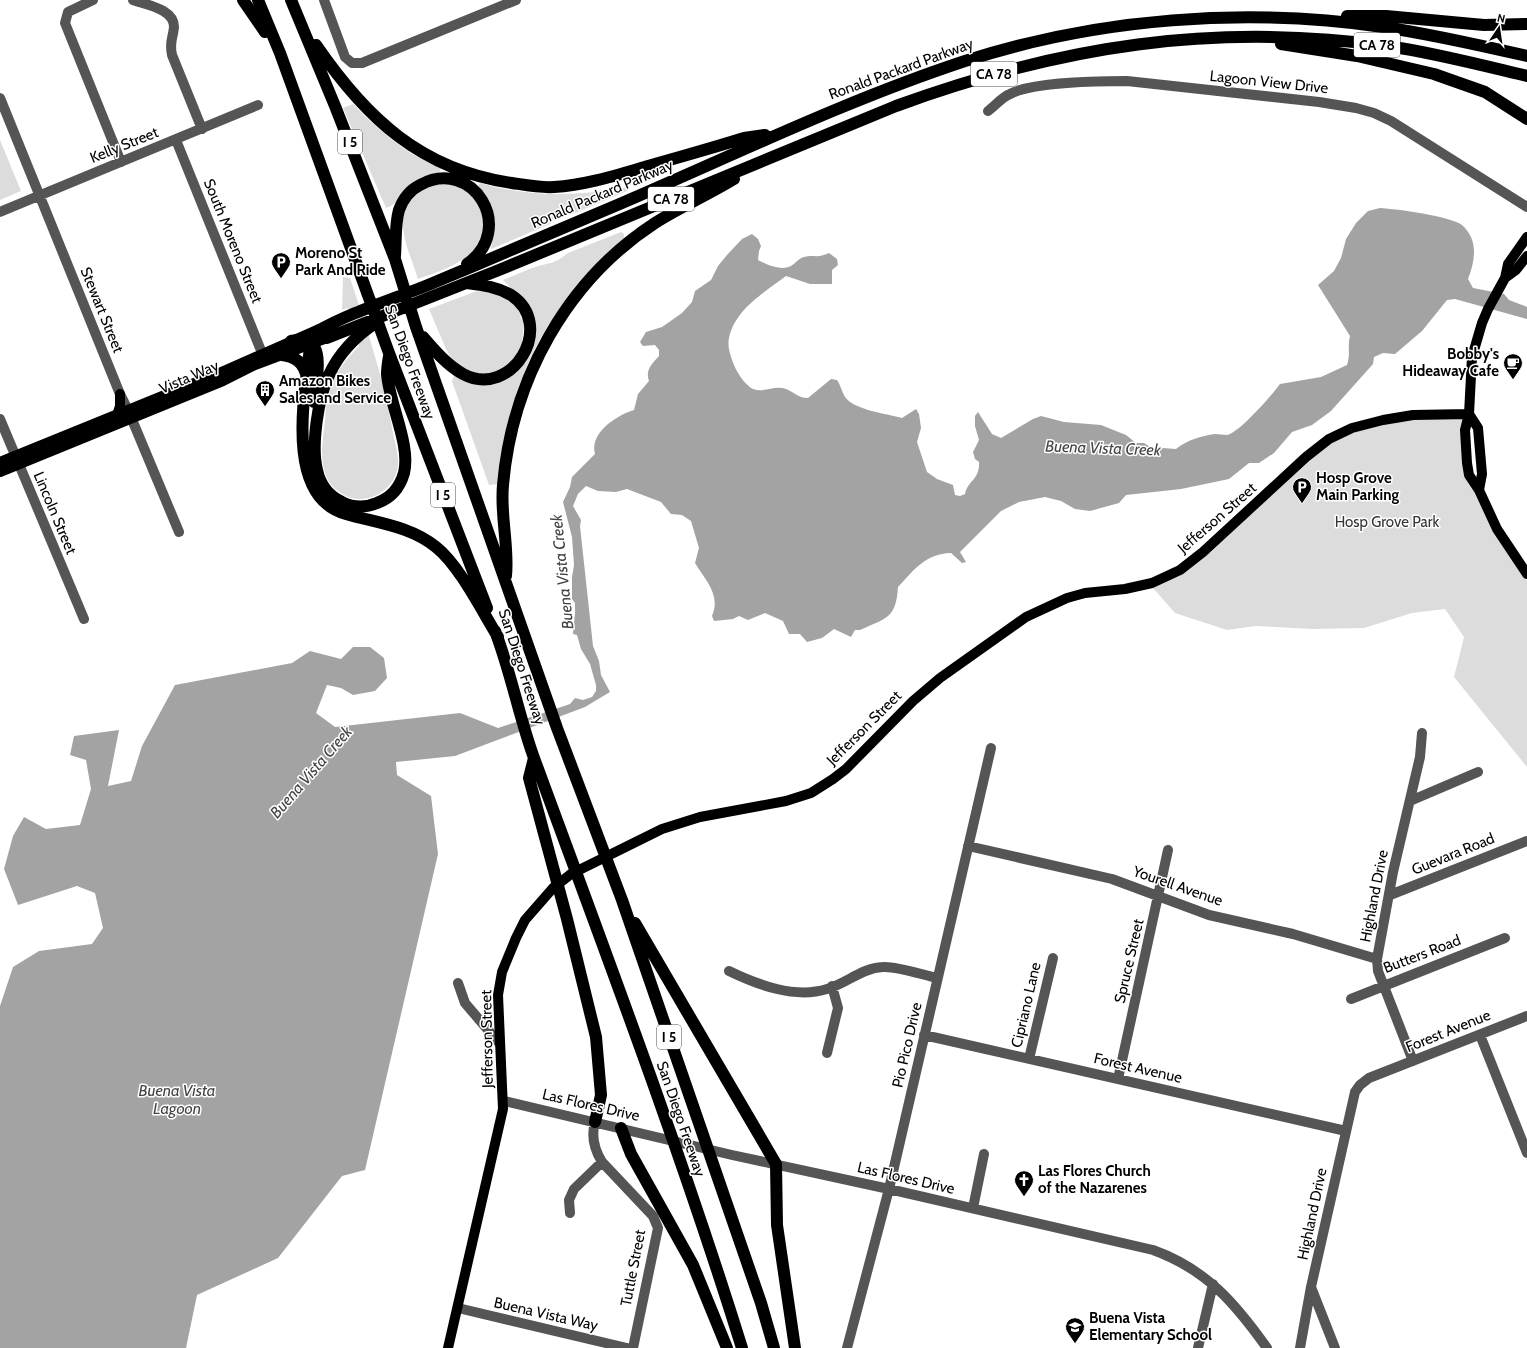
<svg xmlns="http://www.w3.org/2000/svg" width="1527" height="1348" font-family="Cabin,sans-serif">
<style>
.green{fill:#dcdcdc}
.water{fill:#a3a3a3}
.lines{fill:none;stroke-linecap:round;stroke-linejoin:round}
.minor{stroke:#555;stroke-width:10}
.major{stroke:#000;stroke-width:10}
.highway{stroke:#000;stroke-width:12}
.labels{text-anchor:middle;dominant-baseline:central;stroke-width:3;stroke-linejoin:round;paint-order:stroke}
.shield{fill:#fff;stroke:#4c4c4c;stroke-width:1}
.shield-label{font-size:14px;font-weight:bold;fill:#000}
.street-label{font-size:15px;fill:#000;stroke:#fff}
.poi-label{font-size:15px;font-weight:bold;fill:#000;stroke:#fff;text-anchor:start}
.park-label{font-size:15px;fill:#333;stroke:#fff}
.water-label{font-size:16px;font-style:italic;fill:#444;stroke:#fff}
</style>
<rect width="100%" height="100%" fill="#fff"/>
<path class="green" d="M353 104C378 130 407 155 441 168L439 174C403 175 409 201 386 208L343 108Z
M0 140 21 191 0 200Z
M442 183C449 184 459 185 465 190 480 199 492 229 479 244 464 264 441 271 418 279 410 252 388 213 418 192 425 188 434 186 442 183Z
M480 183C528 197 578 197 627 187L629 190 573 214C565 213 553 216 550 224L491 249 494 227 492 210 489 202 477 187Z
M621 232 624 234V239L585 277 552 323 550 322C517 376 505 422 498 484L489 485 452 381 454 375 473 382 525 361 524 302 503 280C513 276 524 271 535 267 551 262 553 265 568 253Z
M343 277 350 278C367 329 384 380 393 433 395 443 399 455 398 466 395 485 380 498 361 499 353 499 347 497 341 493 316 478 322 445 325 421 326 409 326 396 330 385 337 371 348 357 359 346L348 308 342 310Z
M477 291 500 294 517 307 524 325 521 350 503 370 483 375 464 369 453 361 446 349 429 309Z
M1420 418H1466L1472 476 1493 529 1527 581V767L1454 677 1464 637 1445 609 1412 613 1364 628 1313 629 1256 626 1227 630 1175 613 1153 588 1182 574 1211 552 1310 458 1338 439 1363 429 1390 422Z"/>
<path class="water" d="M1380 208C1397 209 1450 216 1462 225 1479 240 1475 261 1468 279L1473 288 1504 294 1509 300 1527 307V319L1455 299 1447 300 1422 331 1395 354 1383 353 1374 357 1373 364 1331 411 1312 425 1292 432 1274 453 1259 463H1249L1229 479 1181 489 1126 495 1119 503 1090 511 1075 509 1061 501 1045 497 1019 502 1001 511 960 552 966 562 962 563 951 553C925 554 915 569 898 587 896 619 886 618 860 630H855L851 637 834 629 822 638 807 642 800 634H789L783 621 765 613 748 620 739 616 733 619 714 621 712 616C721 595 706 581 695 563L699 548 691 521 682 515 671 514 661 502 627 489 616 492 598 491 586 486 578 494 573 506 581 520 580 526 593 646 599 661 601 675 610 692 585 707 455 756 396 762 397 775 431 796 438 854 365 1170 342 1176 278 1258 197 1295 186 1348H0V1006L13 967 39 951 92 944 103 928 95 893 77 886 18 905 4 869 13 836 24 817 46 829 80 825 91 789 86 760 70 755 74 736 119 730 108 786 131 781 142 746 175 685 292 663 310 651 341 659 353 647H370L384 658 387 678 375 691 353 695 341 688 327 685 316 713 335 727 460 713 498 728 570 704 575 698 583 700 592 697 596 691V685L590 664 581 649 577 635 573 634 575 613V603L572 599V577L574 565 572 537 563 502 570 487 572 477 595 454C589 433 617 415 634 410L638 394 649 381C645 370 652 364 659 356V350L655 345 643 346 640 342 646 332 662 327 682 313 692 302 695 291 711 280 718 266 727 255 742 239 752 234 758 239 761 246 759 251 758 260C767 265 781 271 791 266 796 263 799 258 804 257 815 254 816 259 829 253L837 259 838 265 832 270V284H810L786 276C765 292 735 309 729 338 727 347 731 357 734 365 737 373 746 386 753 389 764 393 775 385 786 389 795 393 799 398 808 398L831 379 837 380C841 386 842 392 845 397 854 410 888 414 902 418L916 409 919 414 921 428 917 442 927 472 937 479 953 485 955 495 960 496 965 494C968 480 980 480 979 462L975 459 973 452 979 440 975 426V416L978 412 992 434 1001 438 1033 419 1041 416 1064 422 1101 425 1126 435 1136 443H1144L1155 450 1162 448 1176 449C1187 440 1201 436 1215 434 1219 434 1223 435 1227 435 1239 433 1272 395 1280 384L1321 377 1347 365C1351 352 1347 348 1350 336L1318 285 1334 271 1341 258 1346 239 1356 223 1368 211Z"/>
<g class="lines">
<path class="minor" d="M93 0 68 12 65 23 121 162
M133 0C147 5 174 9 174 27 173 39 169 41 172 55L202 129
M324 0 345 57 352 63H362L516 0
M0 98 120 394 128 410 179 532
M988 111C995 106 1002 97 1010 94 1032 82 1101 81 1127 81L1319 102 1356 108 1374 113 1391 121 1527 207
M176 140 262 353
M0 212 258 105
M0 419 84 619
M1410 801 1478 772
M968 846 1112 879 1209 915 1293 934 1377 959
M1390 895 1527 841
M729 971C758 985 795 999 827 989 847 983 862 968 883 967 897 966 923 975 937 978
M458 983 465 1003 500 1044
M1351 999 1505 938
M924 1035 1346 1131
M1480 1035 1527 1153
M827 1053 838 1008 832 986
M1029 1059 1053 958
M1413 1061 1378 971 1377 959 1393 872 1420 757 1422 733
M1118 1079 1168 850
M504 1101 732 1155 889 1189 1153 1250C1206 1269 1235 1303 1267 1348
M595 1122C591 1136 594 1149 602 1162L653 1216 658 1228 633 1348
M973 1208 984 1154
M570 1213 569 1200 574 1189 602 1162
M1311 1287 1335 1348
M458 1308 627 1348
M847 1348 889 1189 991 748
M1198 1348 1213 1284
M1300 1348 1311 1287 1355 1092 1360 1085 1369 1078 1527 1016"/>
<path class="major" d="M1527 237 1508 264 1505 278 1488 309 1482 323 1472 357 1469 414 1465 430 1467 463 1469 475 1479 490 1497 529 1527 574
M1505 278 1516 270 1527 256
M1469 414 1478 428 1482 474 1479 490
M117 415 120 406V394
M0 462 219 373 319 329
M0 472 223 381 255 365 327 338
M448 1348 503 1109 498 995 502 972 516 938 525 920 553 888 571 874 662 829 700 817 786 801 811 793 833 779 846 769 913 701 940 678 1026 617 1067 598 1085 593 1125 589 1152 583 1180 570 1203 552 1306 457 1329 439 1352 428 1383 420 1413 415 1469 414"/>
<path class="highway" d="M243 0 265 32
M258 0 280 53 389 353 487 608
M291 0 335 106 395 259 416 327 557 728 622 900 761 1303 774 1348
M1347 16H1386L1484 25 1527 24
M1281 44 1357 56 1434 74 1485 92 1527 119
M316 45C366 118 421 170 512 183 525 185 540 188 554 187 586 185 617 175 648 166 680 157 712 148 744 138L765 135
M395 256C396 241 395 223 399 210 403 199 410 190 420 185 473 156 517 229 467 264
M377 322C357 335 339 353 329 375 318 397 311 446 317 470 320 484 329 496 342 502 354 508 365 508 377 503 391 498 400 487 404 473 411 445 389 403 387 374 387 369 388 362 389 356
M423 337C435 351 447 365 463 374 512 400 557 325 511 295 497 287 483 285 467 283
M327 338 499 270 896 106C1060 46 1213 22 1388 46 1435 53 1481 65 1527 76
M291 341C331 333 315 381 314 402
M282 355C296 357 303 362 307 377
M506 576C509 545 500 516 503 485 512 380 566 281 655 223 680 207 708 195 734 179
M495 631C511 672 519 717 534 758 606 954 680 1149 742 1348
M498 637C482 611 459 565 436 547 410 526 377 523 346 514 282 496 306 388 311 339L316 332C351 312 391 300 428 285 493 258 558 230 622 203 736 154 847 100 965 61 1098 18 1245 7 1383 27 1431 34 1479 45 1527 56
M534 758 529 778 567 919 596 1037 601 1095 595 1122
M635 923 776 1164 777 1225 795 1348
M621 1128 631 1154 693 1265 727 1348"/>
</g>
<defs>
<symbol id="parking-pin" viewBox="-11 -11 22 30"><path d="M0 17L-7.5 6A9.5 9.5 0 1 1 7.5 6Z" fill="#000" stroke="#fff"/><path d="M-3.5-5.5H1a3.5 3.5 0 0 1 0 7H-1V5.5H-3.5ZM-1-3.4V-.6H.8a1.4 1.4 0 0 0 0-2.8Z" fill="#fff"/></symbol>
<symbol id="cafe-pin" viewBox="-11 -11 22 30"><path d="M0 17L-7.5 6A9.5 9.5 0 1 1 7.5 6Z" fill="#000" stroke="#fff"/><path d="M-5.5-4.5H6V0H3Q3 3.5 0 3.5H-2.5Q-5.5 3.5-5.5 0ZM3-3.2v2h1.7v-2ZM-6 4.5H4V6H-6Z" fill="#fff"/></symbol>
<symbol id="building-pin" viewBox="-11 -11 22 30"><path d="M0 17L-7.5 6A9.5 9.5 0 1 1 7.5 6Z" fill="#000" stroke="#fff"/><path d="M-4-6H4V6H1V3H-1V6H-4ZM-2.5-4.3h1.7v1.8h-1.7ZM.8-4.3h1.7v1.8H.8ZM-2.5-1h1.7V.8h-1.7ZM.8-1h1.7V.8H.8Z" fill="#fff"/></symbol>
<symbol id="church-pin" viewBox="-11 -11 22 30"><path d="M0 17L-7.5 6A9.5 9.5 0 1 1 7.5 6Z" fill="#000" stroke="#fff"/><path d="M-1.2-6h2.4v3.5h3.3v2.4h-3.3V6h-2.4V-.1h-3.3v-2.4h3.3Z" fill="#fff"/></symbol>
<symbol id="school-pin" viewBox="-11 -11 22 30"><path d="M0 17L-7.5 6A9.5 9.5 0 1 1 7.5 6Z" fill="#000" stroke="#fff"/><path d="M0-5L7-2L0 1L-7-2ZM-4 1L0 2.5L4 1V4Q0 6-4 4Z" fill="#fff"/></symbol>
</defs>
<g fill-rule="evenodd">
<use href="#parking-pin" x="270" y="251" width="22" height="30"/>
<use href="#cafe-pin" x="1502" y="352" width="22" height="30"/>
<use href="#building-pin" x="254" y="379" width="22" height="30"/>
<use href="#parking-pin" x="1291" y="476" width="22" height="30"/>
<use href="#church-pin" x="1013" y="1169" width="22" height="30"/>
<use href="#school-pin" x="1064" y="1316" width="22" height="30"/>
</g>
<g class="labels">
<g class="shield">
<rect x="1354" y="33" width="46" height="24" rx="3"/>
<rect x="971" y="62" width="46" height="24" rx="3"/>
<rect x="338" y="130" width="24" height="24" rx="3"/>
<rect x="648" y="187" width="46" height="24" rx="3"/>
<rect x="431" y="483" width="24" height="24" rx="3"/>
<rect x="657" y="1025" width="24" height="24" rx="3"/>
</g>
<g class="shield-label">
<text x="1377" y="45">CA 78</text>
<text x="994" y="74">CA 78</text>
<text x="350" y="142">I 5</text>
<text x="671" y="199">CA 78</text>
<text x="443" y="495">I 5</text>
<text x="669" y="1037">I 5</text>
</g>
<g class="street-label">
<text transform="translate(901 69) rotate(-20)">Ronald Packard Parkway</text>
<text transform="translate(1269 82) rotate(6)">Lagoon View Drive</text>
<text transform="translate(124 145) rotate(-22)">Kelly Street</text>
<text transform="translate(602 194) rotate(-23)">Ronald Packard Parkway</text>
<text transform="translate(233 241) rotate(68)">South Moreno Street</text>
<text transform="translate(102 310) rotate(68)">Stewart Street</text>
<text transform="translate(410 362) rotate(70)">San Diego Freeway</text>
<text transform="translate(189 377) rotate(-23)">Vista Way</text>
<text transform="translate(55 513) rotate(67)">Lincoln Street</text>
<text transform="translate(1217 518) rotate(-41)">Jefferson Street</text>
<text transform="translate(522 667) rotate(72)">San Diego Freeway</text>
<text transform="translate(864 728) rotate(-45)">Jefferson Street</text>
<text transform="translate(1453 854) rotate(-22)">Guevara Road</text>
<text transform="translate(1178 886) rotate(19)">Yourell Avenue</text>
<text transform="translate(1374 896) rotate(-79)">Highland Drive</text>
<text transform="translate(1422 954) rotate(-21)">Butters Road</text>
<text transform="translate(1129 961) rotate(-77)">Spruce Street</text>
<text transform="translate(1026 1005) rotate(-77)">Cipriano Lane</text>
<text transform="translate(1448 1031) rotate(-22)">Forest Avenue</text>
<text transform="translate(487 1039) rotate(-91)">Jefferson Street</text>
<text transform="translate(907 1045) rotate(-77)">Pio Pico Drive</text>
<text transform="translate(1138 1068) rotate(13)">Forest Avenue</text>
<text transform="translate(591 1105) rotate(13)">Las Flores Drive</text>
<text transform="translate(681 1119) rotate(71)">San Diego Freeway</text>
<text transform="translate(906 1178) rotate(13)">Las Flores Drive</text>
<text transform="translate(1312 1214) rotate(-78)">Highland Drive</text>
<text transform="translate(633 1268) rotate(-79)">Tuttle Street</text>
<text transform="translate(546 1314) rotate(13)">Buena Vista Way</text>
</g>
<g class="poi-label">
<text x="295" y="253">Moreno St<tspan x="295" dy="17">Park And Ride</tspan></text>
<text x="1499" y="354" text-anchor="end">Bobby's<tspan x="1499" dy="17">Hideaway Cafe</tspan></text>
<text x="279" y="381">Amazon Bikes<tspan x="279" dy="17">Sales and Service</tspan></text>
<text x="1316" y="478">Hosp Grove<tspan x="1316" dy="17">Main Parking</tspan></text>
<text x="1038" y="1171">Las Flores Church<tspan x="1038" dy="17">of the Nazarenes</tspan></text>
<text x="1089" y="1318">Buena Vista<tspan x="1089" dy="17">Elementary School</tspan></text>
</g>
<g class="park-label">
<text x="1387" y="522">Hosp Grove Park</text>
</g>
<g class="water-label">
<text transform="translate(1103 448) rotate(2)">Buena Vista Creek</text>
<text transform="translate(562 572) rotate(-96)">Buena Vista Creek</text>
<text transform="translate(311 772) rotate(-49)">Buena Vista Creek</text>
<text x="177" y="1090">Buena Vista<tspan x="177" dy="18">Lagoon</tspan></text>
</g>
</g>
<g transform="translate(1499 28) rotate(13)" stroke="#ffffff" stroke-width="3" paint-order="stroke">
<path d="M0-3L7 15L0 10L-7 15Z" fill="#000000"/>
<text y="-6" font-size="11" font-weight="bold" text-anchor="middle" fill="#000000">N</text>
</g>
</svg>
